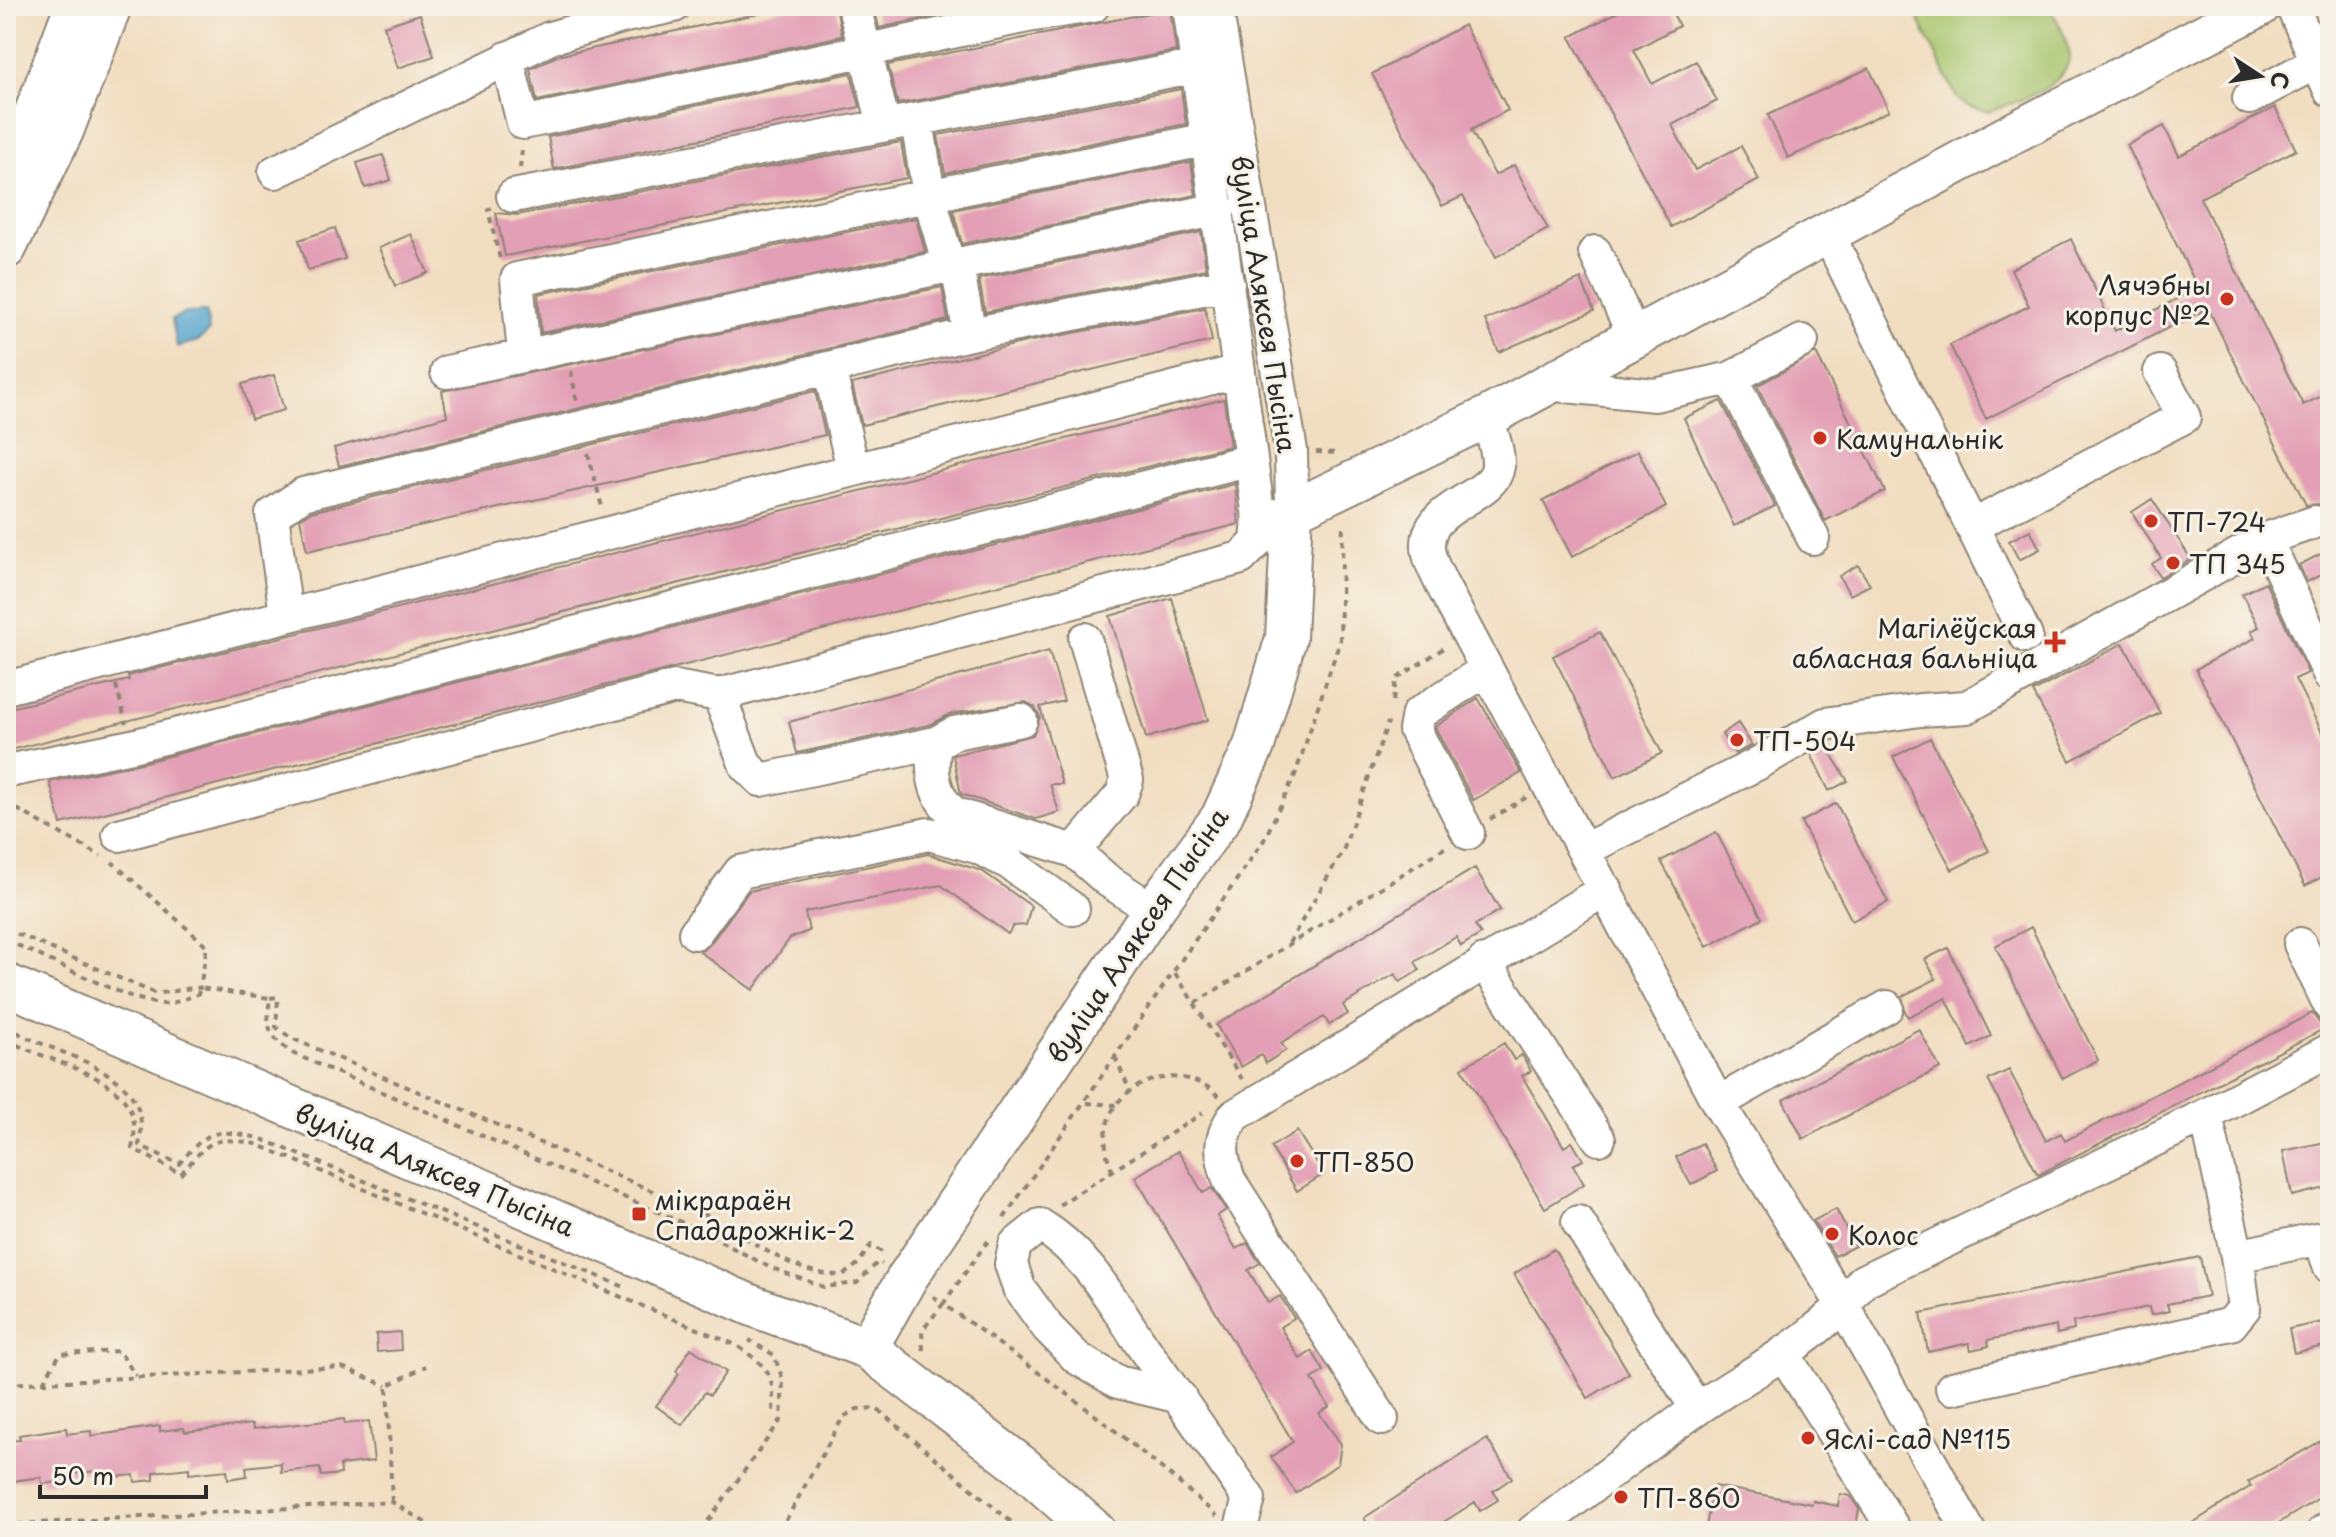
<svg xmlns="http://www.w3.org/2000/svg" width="2336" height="1537" font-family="'Playpen Sans',sans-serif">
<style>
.green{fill:#a7c56d;stroke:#69784c;stroke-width:2}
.water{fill:#56a4cf;stroke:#40687d;stroke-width:2}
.building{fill:#e39fb5}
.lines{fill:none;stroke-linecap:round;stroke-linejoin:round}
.minor-casing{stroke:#8e8475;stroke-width:36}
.major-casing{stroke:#8e8475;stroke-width:44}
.path{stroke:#8e8475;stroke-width:4;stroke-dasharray:6 6;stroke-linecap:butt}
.minor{stroke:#fff;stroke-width:32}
.major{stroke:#fff;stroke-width:40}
.poi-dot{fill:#c8321e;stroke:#f7f3e8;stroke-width:3}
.labels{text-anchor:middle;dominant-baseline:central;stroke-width:6;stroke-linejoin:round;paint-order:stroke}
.poi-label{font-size:26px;fill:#2b2b2b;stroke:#f7f3e8;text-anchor:start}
.street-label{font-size:26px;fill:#2b2b2b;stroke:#f7f3e8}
</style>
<rect width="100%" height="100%" fill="#f7f3e8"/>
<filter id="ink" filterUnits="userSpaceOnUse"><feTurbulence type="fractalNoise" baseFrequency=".0125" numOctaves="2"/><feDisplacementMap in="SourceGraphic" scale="16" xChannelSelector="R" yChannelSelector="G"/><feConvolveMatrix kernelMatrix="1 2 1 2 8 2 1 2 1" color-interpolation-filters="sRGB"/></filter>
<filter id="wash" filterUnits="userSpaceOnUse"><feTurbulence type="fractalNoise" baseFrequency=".006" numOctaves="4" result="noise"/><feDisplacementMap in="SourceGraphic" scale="32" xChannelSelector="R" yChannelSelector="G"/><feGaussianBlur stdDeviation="1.8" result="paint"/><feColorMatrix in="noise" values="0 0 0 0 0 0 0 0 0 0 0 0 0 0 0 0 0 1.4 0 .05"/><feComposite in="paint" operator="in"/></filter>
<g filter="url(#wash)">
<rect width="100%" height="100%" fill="#f1ddbf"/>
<path class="green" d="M1912 6H2049C2055 18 2065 32 2068 46 2078 86 2016 101 1989 112L1967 106 1957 98Z"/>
<path class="water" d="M206 312 209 331 198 341 177 347 172 319 186 313Z"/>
<g id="blocks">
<path class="building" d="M795 6H836L842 36 537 101 530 69 557 56Z
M874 6H984L879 28Z
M1629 6H1669L1679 26 1634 50 1652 84 1696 61 1717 101 1672 125 1695 170 1741 146 1759 180 1671 227 1570 37Z
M1170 9 1176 51 898 104 888 65Z
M420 14 434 56 398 68 384 26Z
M1464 25 1508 110 1471 130 1495 175 1514 165 1548 229 1496 257 1463 196 1442 206 1372 74Z
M1869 68 1889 111 1788 158 1768 115Z
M851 73 860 107 554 169 548 137Z
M1181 89 1186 124 945 173 938 135Z
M2275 107 2296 150 2200 198 2303 405 2330 392V511L2319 504 2306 505 2208 308 1986 419 1950 345 2029 306 2011 269 2071 239 2115 331 2198 288 2127 145 2164 126 2179 156Z
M901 142 907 178 505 256 496 213 517 215Z
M383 155 391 180 365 188 357 163Z
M1191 162 1196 195 962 244 953 210Z
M916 218 925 252 541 333 538 294Z
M335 228 345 259 308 270 299 240Z
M1201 232 1206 269 985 312 979 279Z
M411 234 428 273 395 286 379 248Z
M1581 279 1594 311 1499 352 1485 320Z
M942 287 948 320 339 466 334 448 447 416 442 391Z
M1205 308 1212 341 862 425 852 384 1026 342Z
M1816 353 1885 491 1825 521 1757 386Z
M274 375 284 410 251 419 242 384Z
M815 391 825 435 307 551 300 519 311 512Z
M1224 399 1230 446 6 751V709L129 680 128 676Z
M1721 401 1775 506 1734 526 1684 418Z
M1638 451 1666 507 1572 557 1543 501Z
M1235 484 1239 524 61 824 50 782 137 764Z
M2152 499 2191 559 2160 577 2152 564 2161 558 2132 512Z
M2030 530 2040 549 2019 560 2009 541Z
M2330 533V570L2307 582 2299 565 2329 550 2323 539Z
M1858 565 1870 585 1850 595 1839 576Z
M2265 582 2308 673 2295 679 2330 748V873L2305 886 2196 669 2255 638 2251 631 2259 627 2242 594Z
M1172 598 1208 720 1146 738 1110 616Z
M1600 632 1662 753 1615 777 1553 656Z
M2123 643 2160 713 2070 761 2033 692Z
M1049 651 1064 701 1040 707 1062 784H1050L1059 812 1036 819 961 794 953 755 1033 735 1040 717 1035 707 1026 702 950 714 929 725 797 753 789 722Z
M1478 698 1521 773 1473 800 1435 727Z
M1738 723 1752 745 1735 754 1722 734Z
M1930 738 1989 851 1952 870 1893 757Z
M1826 746 1848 781 1829 791 1811 754Z
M1836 803 1888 902 1852 921 1801 822Z
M1716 832 1762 918 1707 947 1661 861Z
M928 854 982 871 1031 906 1026 925 1013 926 1008 934 941 885 805 912 809 931 790 938 753 990 700 952 710 944 749 891Z
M1475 868 1500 910 1475 925 1481 934 1461 946 1456 937 1415 962 1420 970 1400 982 1395 974 1343 1005 1348 1014 1329 1025 1324 1017 1281 1043 1286 1050 1266 1063 1261 1055 1241 1067 1216 1025Z
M2031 927 2098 1060 2063 1079 1995 946Z
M1948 948 1991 1036 1970 1047 1946 998 1908 1017 1905 1011 1902 996 1936 979 1925 959Z
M2312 1013 2324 1029 2038 1175 1988 1080 2009 1070 2046 1141 2061 1133 2065 1141Z
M1919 1029 1940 1068 1803 1139 1783 1100Z
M1504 1043 1514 1060 1522 1055 1531 1071 1522 1076 1564 1147 1572 1142 1583 1160 1573 1165 1584 1184 1545 1208 1462 1068Z
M1297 1131 1324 1174 1297 1191 1271 1147Z
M2330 1141V1187L2292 1196 2283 1151Z
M1702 1143 1717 1171 1691 1185 1676 1157Z
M1178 1151 1203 1193 1212 1188 1226 1210 1217 1216 1236 1249 1247 1243 1260 1263 1248 1270 1268 1303 1280 1296 1294 1318 1280 1327 1300 1359 1312 1351 1324 1371 1312 1379 1329 1407 1319 1413 1341 1444 1338 1464 1296 1493 1271 1457 1293 1442 1135 1177Z
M1836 1209 1855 1246 1835 1256 1813 1221Z
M1554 1249 1629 1373 1588 1398 1514 1274Z
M2200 1257 2208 1296 2167 1304 2169 1311 2151 1315 2149 1307 2073 1322 2074 1330 2057 1334 2056 1326 1988 1340 1989 1346 1971 1350 1969 1343 1928 1352 1921 1313Z
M2323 1322 2328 1345 2294 1353 2289 1329Z
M400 1332 401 1350 377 1352 376 1334Z
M691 1348 726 1372 710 1395 705 1392 682 1425 656 1406 679 1374 676 1371Z
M344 1419 345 1424 369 1421 374 1461 340 1465 341 1474 321 1476 320 1468 281 1472V1463L246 1467 247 1476 228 1479 227 1470 189 1474V1468L154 1472V1480L135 1482 134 1475 97 1479 96 1471 60 1475 61 1482 42 1484 41 1477 6 1482V1441L20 1440 19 1435 66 1428 67 1434 91 1431V1436L160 1426V1431L184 1428 185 1432 252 1424 253 1429Z
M2330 1436V1491L2266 1531H2180L2251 1486 2248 1482Z
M1487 1439 1512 1478 1493 1491 1498 1500 1480 1511 1475 1502 1439 1525 1443 1531H1372L1364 1518Z
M1714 1486 1812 1504 1813 1501 1838 1506 1840 1494 1850 1496 1859 1509 1855 1531H1705Z"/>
</g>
</g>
<g filter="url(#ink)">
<use href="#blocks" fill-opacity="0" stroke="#8e8475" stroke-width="2"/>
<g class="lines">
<defs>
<path id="minor" d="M854 6 884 125
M1189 6 1259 518 1292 511 1291 451 1216 6
M2292 6 2330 90
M507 58 523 123 1028 16 1093 6
M2249 98 2316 63
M917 121 929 195 947 259 957 267 970 334
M275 172 550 38 625 16 674 6
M513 196 1198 66
M1827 232 2026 636
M1595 252 1635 338
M524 354 517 279 1209 139
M829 368 853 469
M447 372 1219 209
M1731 378 1813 538
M1546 384 1655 395 1731 378 1802 341
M1487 417C1491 432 1499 450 1498 466 1494 501 1418 504 1429 554 1431 564 1437 574 1441 583L1718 1103 1844 1307 1969 1531
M1972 526 2184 417 2160 372
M2266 539 2330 676
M286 614 272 515 303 494 970 334 1228 284
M6 688 1239 371
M719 695 746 766 761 780 936 743
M1021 720 954 733 936 743C929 769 933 797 955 814L1074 851 1107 880 1153 910
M13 770 132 746 1251 460
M1468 833 1415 730 1418 714 1487 669
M119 835 675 687 719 695 1241 558 1257 542 1259 518
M1586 849 1757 764 1825 724 1920 710 1967 707 2266 539 2315 522
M1074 851 1122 794 1127 780 1085 639
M695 933 740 872 929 834 977 847 1009 863 1073 909
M2300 944 2330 1006
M1484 961 1599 1139
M1718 1103 1887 1007
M2206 1115 2237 1256 2330 1236
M1578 1222 1697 1409
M2320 1239 2330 1267
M1783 1353 1895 1531
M1952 1388 2231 1324 2244 1308 2237 1256
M1180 1397 1118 1382 1077 1358 1048 1328 1019 1288 1011 1264 1015 1245 1040 1225C1087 1253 1113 1303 1143 1347 1178 1397 1214 1447 1249 1499L1240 1531
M1382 1419 1229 1180C1220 1153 1218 1140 1234 1116L1606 889
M1533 1531C1589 1490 1643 1446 1700 1407 1756 1369 1822 1337 1863 1281L2206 1115 2330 1050
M2324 1531 2330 1527"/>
<path id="major" d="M6 173 32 120 75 6
M6 248 63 131 111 6
M6 984 753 1306 867 1348 1023 1467 1095 1531
M867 1348 907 1278 1153 910 1221 818 1254 746 1286 638 1292 511 1487 417 2013 133 2260 6"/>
</defs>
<use href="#minor" class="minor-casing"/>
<use href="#major" class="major-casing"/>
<path class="path" d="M520 168 522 149
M492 208 488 210 500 259
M571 371 577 402
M1316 452 1339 453
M588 453 602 507
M116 685 126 723
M1393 701 1396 679 1447 646
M6 803 101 856
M1490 819 1527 797
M6 929 154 993C171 994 190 986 200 988L207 946 112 862
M6 940C39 954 131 1003 162 1004 173 1004 188 998 198 994L200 988 270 998C266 1027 267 1035 292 1053L697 1229 769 1267 824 1287 857 1283 878 1262 882 1264
M1289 943 1343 851 1388 722
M1175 973 1242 1079
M270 998 278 997 276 1027 291 1038C427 1096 565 1152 700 1212 748 1234 788 1276 843 1275L858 1264 871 1245 885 1254
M1195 1003 1446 847
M6 1026C55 1058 157 1066 139 1145L179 1164C209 1128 215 1129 259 1138L627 1288
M6 1039C53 1067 151 1075 132 1148L181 1174C209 1141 212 1135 256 1144L736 1345C771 1369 774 1374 773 1416
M1115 1057 1130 1091
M1087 1103 1116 1105
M1112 1171C1110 1164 1106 1155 1106 1147 1098 1086 1177 1055 1219 1096
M1059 1205 1203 1113
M1004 1218 1264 840 1295 775 1340 641 1343 522
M988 1241 943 1304C1038 1371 1131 1439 1217 1516
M923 1350 922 1331 943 1304 933 1296
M43 1382 60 1354 119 1351 136 1376
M6 1384 342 1367 387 1386
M392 1502 387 1386 426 1366
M6 1525 392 1502 439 1531
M701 1531 781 1420 783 1380 774 1355 749 1340
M780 1531 843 1417 857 1409 876 1408 1022 1531"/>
<use href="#minor" class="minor"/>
<use href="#major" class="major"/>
</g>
</g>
<g class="poi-dot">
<circle cx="2227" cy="299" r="8"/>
<circle cx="1820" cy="438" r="8"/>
<circle cx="2151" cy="521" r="8"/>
<circle cx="2173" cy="563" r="8"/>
<path d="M2051 630h8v8h8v8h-8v8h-8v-8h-8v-8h8z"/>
<circle cx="1737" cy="740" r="8"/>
<circle cx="1297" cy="1161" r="8"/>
<rect x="631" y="1206" width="16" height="16" rx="4"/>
<circle cx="1832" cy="1234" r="8"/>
<circle cx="1808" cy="1438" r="8"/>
<circle cx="1621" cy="1497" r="8"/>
</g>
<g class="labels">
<g class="poi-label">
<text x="2211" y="284" text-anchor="end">Лячэбны<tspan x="2211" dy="30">корпус №2</tspan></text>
<text x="1836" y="438">Камунальнік</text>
<text x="2167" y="521">ТП-724</text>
<text x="2189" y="563">ТП 345</text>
<text x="2037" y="627" text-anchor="end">Магілёўская<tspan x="2037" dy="30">абласная бальніца</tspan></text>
<text x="1753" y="740">ТП-504</text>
<text x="1313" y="1161">ТП-850</text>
<text x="655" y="1199">мікрараён<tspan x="655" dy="30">Спадарожнік-2</tspan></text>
<text x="1848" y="1234">Колос</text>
<text x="1824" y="1438">Яслі-сад №115</text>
<text x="1637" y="1497">ТП-860</text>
</g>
<g class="street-label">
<text transform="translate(1265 304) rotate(81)">вуліца Аляксея Пысіна</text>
<text transform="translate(1137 935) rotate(-56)">вуліца Аляксея Пысіна</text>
<text transform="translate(435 1169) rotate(23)">вуліца Аляксея Пысіна</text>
</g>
</g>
<rect width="2336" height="1537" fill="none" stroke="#f7f3e8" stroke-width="32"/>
<g transform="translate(2260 76) rotate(102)" stroke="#f7f3e8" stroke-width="6" paint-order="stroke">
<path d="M0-6L14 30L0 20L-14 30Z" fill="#2b2b2b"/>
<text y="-12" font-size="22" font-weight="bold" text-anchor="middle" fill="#2b2b2b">С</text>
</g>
<path d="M40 1485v12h166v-12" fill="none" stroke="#2b2b2b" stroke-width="4"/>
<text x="52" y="1485" font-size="24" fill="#2b2b2b" stroke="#f7f3e8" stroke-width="6" paint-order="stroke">50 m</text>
</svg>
